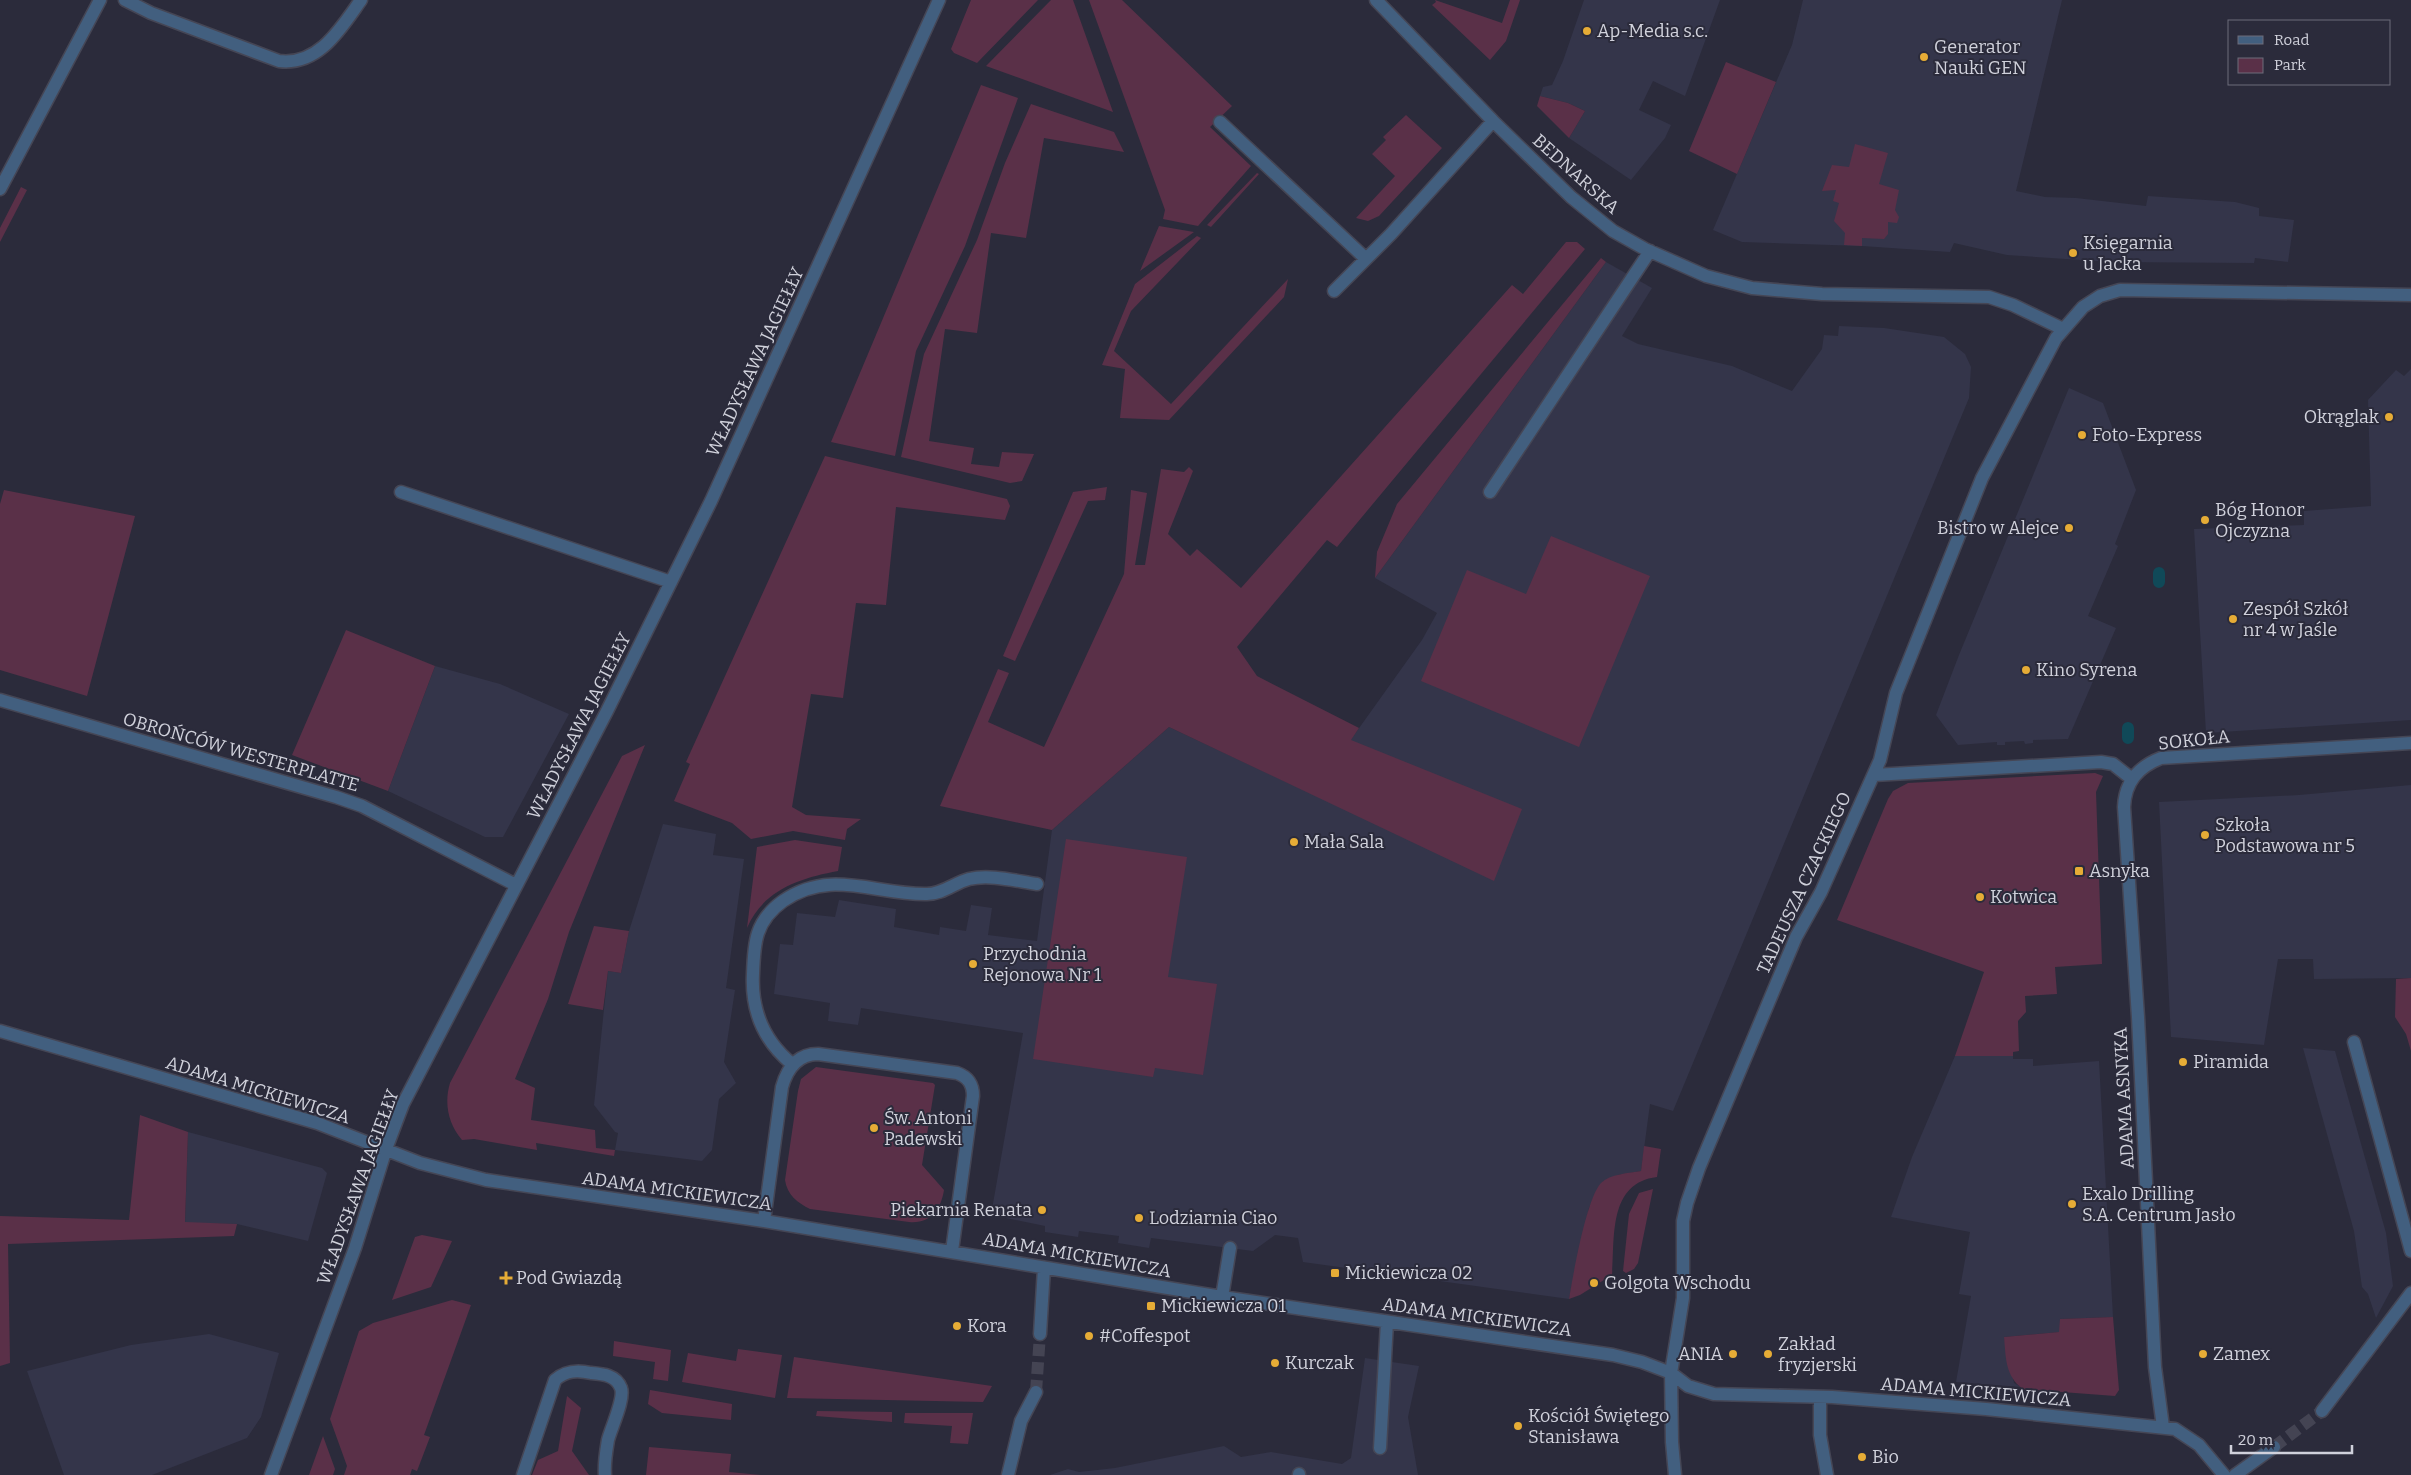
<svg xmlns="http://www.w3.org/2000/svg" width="2411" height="1475" font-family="Bitter,serif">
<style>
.built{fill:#34354a}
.green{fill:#5a3048}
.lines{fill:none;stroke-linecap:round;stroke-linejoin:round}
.stream{stroke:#104958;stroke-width:12}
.minor-tunnel{stroke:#444453;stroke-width:12;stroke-dasharray:12 6;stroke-linecap:butt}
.minor-casing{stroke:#454655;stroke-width:15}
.minor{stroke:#425f7f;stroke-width:12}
.poi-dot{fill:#e6ac36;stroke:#2b2b3b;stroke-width:2}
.labels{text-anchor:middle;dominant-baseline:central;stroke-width:4;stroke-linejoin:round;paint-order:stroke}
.poi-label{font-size:18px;fill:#d0d1db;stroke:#2b2b3b;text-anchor:start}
.street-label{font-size:18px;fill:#d0d1db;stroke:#2b2b3b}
</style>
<rect width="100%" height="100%" fill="#2b2b3b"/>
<path class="built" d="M1584 0H1720L1685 96 1653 81 1639 110 1671 125 1665 138 1631 180 1569 138 1585 111 1568 103 1540 96 1543 87 1552 85 1563 61Z
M1803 0H2062L2016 191 2045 197 2076 198 2146 206 2148 196 2235 202 2259 208V216L2294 220 2288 262 2255 258 2254 263 2111 262 2007 255 1954 243 1950 252 1862 246 1742 242 1713 230 1792 45Z
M1606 262 1652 288 1622 336 1638 344 1732 366 1792 391 1822 349 1824 335 1838 336 1839 326 1884 328 1944 337 1965 354 1971 367 1969 398 1673 1111 1650 1104 1641 1171 1618 1175 1601 1184 1589 1208 1569 1299 1303 1262 1298 1238 1275 1235 1253 1251 1151 1238 1149 1248 1118 1243 1119 1236 1079 1231 1078 1237 1045 1232V1226L991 1215 1023 1033 861 1008 858 1025 828 1021 830 1003 774 994 780 944 793 945 797 913 835 917 839 900 896 909 894 927 939 935 940 927 966 931 971 905 992 908 988 935 1037 941 1052 830 1169 727 1312 794 1422 640 1437 613 1375 578Z
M2411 369V720L2206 733 2194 529 2304 525V511L2371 506 2368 400 2396 370 2404 376Z
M2069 388 2103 403 2136 490 2115 544 2118 546 2088 616 2116 628 2068 739 2033 740V743L2025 744 2024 741 2005 742V745H1997V742L1958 745 1936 715 1959 655Z
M435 666 500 684 569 714 503 837H485L388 791Z
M2411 785V978L2314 979 2313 959H2278L2264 1045 2171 1037 2159 802 2299 795Z
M663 824 716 834 713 855 744 859 726 988 735 990 724 1062 736 1083 719 1099 712 1150 702 1161 615 1150 618 1133 615 1132 594 1105 608 971 621 973 629 931Z
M2303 1048 2335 1051 2386 1233 2393 1286 2376 1318 2368 1294 2362 1287 2354 1231Z
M1955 1056H2013V1059H2033V1066L2099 1061 2113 1317 2060 1319V1332L2004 1337 2014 1383 2021 1387 1956 1382 1971 1296 1959 1294 1970 1232 1891 1217 1912 1157Z
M188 1132 322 1168 327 1173 308 1241 237 1224 185 1223Z
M209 1334 279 1353 261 1417 247 1438 152 1475H64L27 1371 131 1345Z
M1365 1358 1419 1366 1408 1417 1418 1475H1050L1068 1469 1079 1472 1115 1468 1224 1446 1241 1457 1271 1452 1342 1464 1351 1458Z"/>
<path class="green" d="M971 0H1038L977 63 954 53 951 49Z
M1051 0H1073L1113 112 986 66Z
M1089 0H1122L1232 106 1210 127 1251 166 1198 226 1163 219 1165 210Z
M1435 0 1502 23 1510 0H1520L1506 41 1490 60 1432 5 1436 2Z
M1726 62 1776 82 1737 174 1689 151Z
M981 85 1018 98 965 246 916 351 895 456 831 442Z
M1540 96 1568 103 1585 111 1569 138 1537 106Z
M1031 104 1114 132 1124 152 1044 138 1026 238 991 233 977 333 945 329 929 441 974 448 971 464 999 467 1002 452 1034 454 1022 481 1010 483 901 457 924 354 977 240 1005 163Z
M1406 115 1442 148 1379 216 1368 221 1356 218 1395 176 1372 154 1386 140 1383 137Z
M1855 144 1888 153 1879 184 1899 190 1895 210 1899 217 1897 223 1888 222V234L1884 239 1862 238V246L1844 245 1845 233 1834 221 1839 203 1833 201 1836 190 1822 191 1832 165 1849 167Z
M1257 173 1259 174 1211 227 1207 225Z
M21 187 27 190 0 242V228Z
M1159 226 1194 232 1140 271Z
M1197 236 1201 238 1131 311 1114 351 1171 404 1288 279 1284 297 1169 420 1120 418 1125 369 1102 365 1135 284Z
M1566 242H1577L1585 249 1337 547 1327 540 1237 647 1257 676 1359 728 1351 740 1522 809 1494 881 1169 727 1052 830 940 806 998 669 1009 673 988 722 1044 747 1124 574 1131 490 1147 493 1135 565H1145L1161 469 1184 472 1189 467 1193 471 1168 534 1190 556 1197 549 1241 588 1512 285 1523 294Z
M1601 258 1606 262 1375 578 1377 552 1397 504Z
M825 456 1007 499 1010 506 1005 520 896 507 886 605 856 603 843 698 811 694 792 807 806 815 861 819 847 829 845 840 793 831 751 839 732 823 674 801 690 764 686 762Z
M1107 487 1105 500 1088 501 1015 661 1003 656 1073 492Z
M4 490 135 516 87 696 0 670V504Z
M1551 536 1650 576 1579 747 1421 681 1467 570 1526 594Z
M346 630 435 666 388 791 292 755Z
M645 745 569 932 548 999 515 1079 535 1088 531 1120 595 1130 596 1148 615 1150 614 1156 536 1143 537 1150 474 1139 462 1140C448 1124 444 1103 450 1083L622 756Z
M2095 773 2103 776 2096 792 2102 964 2055 967 2057 994 2025 996 2026 1012 2018 1021 2019 1051 2013 1052V1056H1955L1984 972 1837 920 1888 799 1893 791 1908 783Z
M1066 839 1187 857 1168 977 1217 984 1203 1075 1155 1068 1153 1077 1033 1059Z
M795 840 842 847 838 871C800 878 763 890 747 928L757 847Z
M594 926 629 931 621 973 608 971 603 1010 568 1004Z
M2411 978V1051L2406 1034 2395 1017 2396 979Z
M816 1067 933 1083 935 1085 922 1165 944 1190C941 1209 931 1224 909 1222L810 1209C798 1203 787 1195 785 1180L798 1091 801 1079Z
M140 1115 188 1132 185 1222 237 1224 234 1236 8 1244 10 1363 0 1366V1216L129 1220Z
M1644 1146 1661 1149 1657 1177C1608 1183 1615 1237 1612 1275L1580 1295 1569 1299C1573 1276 1586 1199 1601 1183 1610 1174 1629 1173 1641 1171Z
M1653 1189 1638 1263 1634 1269 1626 1273 1623 1271 1629 1214 1639 1193Z
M422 1235 452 1241 431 1287 392 1300 415 1237Z
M452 1300 471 1305 424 1435 430 1437 417 1471 412 1469 410 1475H344L347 1466 330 1419 359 1331 373 1323Z
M2113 1317 2119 1390 2115 1396 2023 1389C2005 1376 2006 1358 2004 1337L2059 1332 2060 1319Z
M614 1341 671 1350 668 1381 653 1379 655 1362 613 1356Z
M738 1349 782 1355 775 1398 682 1382 688 1353 736 1361Z
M794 1357 992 1386 983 1402 787 1398Z
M650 1390 732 1404 731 1420 662 1413 648 1404Z
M567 1396 581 1408 572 1451 589 1475H532L538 1460 558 1451Z
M817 1411 892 1412V1422L816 1416Z
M905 1413H973L968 1444 950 1443 952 1426 904 1423Z
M323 1436 335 1469 333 1475H309Z
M649 1447 731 1454 729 1472 761 1475H646Z"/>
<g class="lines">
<path class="stream" d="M2159 573V582
M2128 728V738"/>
<path class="minor-tunnel" d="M1036 1392 1040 1334
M2274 1447 2322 1411"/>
<defs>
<path id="minor" d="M125 0 151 13 279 61C319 66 341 28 361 0
M1376 0 1493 121 1571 197 1613 231 1645 249 1706 276 1752 288 1822 294 1989 297 2013 305 2063 329
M1220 122 1365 258
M0 189 100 0
M1334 291 1391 234 1493 121
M401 492 671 582
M1490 492 1650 251
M0 700 336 797 362 806 516 885
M1874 775 2101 762 2113 764 2132 779
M0 1031 317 1123 420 1163 486 1180 764 1221 1222 1297 1613 1355 1642 1362 1671 1373 1688 1386 1714 1394 1832 1397 1986 1409 2175 1429 2199 1445 2224 1475
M2354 1042 2411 1251
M792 1064C764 1041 751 1012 753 974 754 943 755 921 783 901 831 868 875 895 927 894 943 894 954 883 969 879 990 874 1016 881 1037 884
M764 1221 782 1087C787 1069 797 1054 818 1054L957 1073C968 1077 973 1084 973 1096L952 1251
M1222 1297 1230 1248
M1040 1334 1044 1268
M1820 1397V1435L1827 1475
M2322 1411 2411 1293
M2163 1427 2155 1367 2138 1017 2124 807C2125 782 2138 767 2161 758L2411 743
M1380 1448 1387 1322
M1299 1474V1475
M271 1475 355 1248 386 1149 403 1104 607 711 711 501 939 0
M523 1475 555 1380C566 1370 578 1370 591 1373 603 1374 616 1375 621 1388 625 1399 611 1428 608 1440 606 1452 604 1463 605 1475
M1008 1475 1021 1421 1036 1392
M1675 1475 1672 1442 1671 1373 1683 1298V1221L1687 1203 1699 1168 1796 937 1821 892 1880 760 1896 693 1982 478 2056 338 2083 307 2100 296 2120 290 2411 295
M2235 1475 2274 1447"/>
</defs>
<use href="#minor" class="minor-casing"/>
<use href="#minor" class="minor"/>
</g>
<g class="poi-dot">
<circle cx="1587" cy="31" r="5"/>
<circle cx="1924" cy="57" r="5"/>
<circle cx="2073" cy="253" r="5"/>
<circle cx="2389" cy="417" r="5"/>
<circle cx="2082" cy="435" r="5"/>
<circle cx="2205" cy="520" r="5"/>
<circle cx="2069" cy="528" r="5"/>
<circle cx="2233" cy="619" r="5"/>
<circle cx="2026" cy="670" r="5"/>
<circle cx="2205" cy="835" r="5"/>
<circle cx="1294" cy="842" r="5"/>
<rect x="2074" y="866" width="10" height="10" rx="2.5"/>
<circle cx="1980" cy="897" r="5"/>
<circle cx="973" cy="964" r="5"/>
<circle cx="2183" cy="1062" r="5"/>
<circle cx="874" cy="1128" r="5"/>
<circle cx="2072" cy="1204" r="5"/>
<circle cx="1042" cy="1210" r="5"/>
<circle cx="1139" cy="1218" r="5"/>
<rect x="1330" y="1268" width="10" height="10" rx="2.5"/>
<path d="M503.5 1270.5h5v5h5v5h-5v5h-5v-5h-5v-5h5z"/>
<circle cx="1594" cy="1283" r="5"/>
<rect x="1146" y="1301" width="10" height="10" rx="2.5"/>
<circle cx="957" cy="1326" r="5"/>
<circle cx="1089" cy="1336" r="5"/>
<circle cx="1733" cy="1354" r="5"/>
<circle cx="1768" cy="1354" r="5"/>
<circle cx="2203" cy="1354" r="5"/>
<circle cx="1275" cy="1363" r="5"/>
<circle cx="1518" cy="1426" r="5"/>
<circle cx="1862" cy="1457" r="5"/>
</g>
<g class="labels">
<g class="poi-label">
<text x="1597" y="31">Ap-Media s.c.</text>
<text x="1934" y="47">Generator<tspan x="1934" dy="21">Nauki GEN</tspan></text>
<text x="2083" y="243">Księgarnia<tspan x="2083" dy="21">u Jacka</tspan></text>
<text x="2379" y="417" text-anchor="end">Okrąglak</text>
<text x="2092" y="435">Foto-Express</text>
<text x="2215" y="510">Bóg Honor<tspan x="2215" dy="21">Ojczyzna</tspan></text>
<text x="2059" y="528" text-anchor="end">Bistro w Alejce</text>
<text x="2243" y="609">Zespół Szkół<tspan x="2243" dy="21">nr 4 w Jaśle</tspan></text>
<text x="2036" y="670">Kino Syrena</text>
<text x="2215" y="825">Szkoła<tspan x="2215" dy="21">Podstawowa nr 5</tspan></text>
<text x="1304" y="842">Mała Sala</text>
<text x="2089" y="871">Asnyka</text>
<text x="1990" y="897">Kotwica</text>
<text x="983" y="954">Przychodnia<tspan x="983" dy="21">Rejonowa Nr 1</tspan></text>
<text x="2193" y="1062">Piramida</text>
<text x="884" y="1118">Św. Antoni<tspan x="884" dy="21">Padewski</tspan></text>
<text x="2082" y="1194">Exalo Drilling<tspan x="2082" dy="21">S.A. Centrum Jasło</tspan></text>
<text x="1032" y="1210" text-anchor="end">Piekarnia Renata</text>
<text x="1149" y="1218">Lodziarnia Ciao</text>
<text x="1345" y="1273">Mickiewicza 02</text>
<text x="516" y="1278">Pod Gwiazdą</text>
<text x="1604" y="1283">Golgota Wschodu</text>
<text x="1161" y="1306">Mickiewicza 01</text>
<text x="967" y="1326">Kora</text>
<text x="1099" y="1336">#Coffespot</text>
<text x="1778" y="1344">Zakład<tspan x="1778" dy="21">fryzjerski</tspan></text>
<text x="1723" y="1354" text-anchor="end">ANIA</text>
<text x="2213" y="1354">Zamex</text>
<text x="1285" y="1363">Kurczak</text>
<text x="1528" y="1416">Kościół Świętego<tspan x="1528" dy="21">Stanisława</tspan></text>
<text x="1872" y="1457">Bio</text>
</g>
<g class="street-label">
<text transform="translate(1576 174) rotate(42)">BEDNARSKA</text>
<text transform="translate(755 362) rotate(-65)">WŁADYSŁAWA JAGIEŁŁY</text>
<text transform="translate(579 726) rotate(-63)">WŁADYSŁAWA JAGIEŁŁY</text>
<text transform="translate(2194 740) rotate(-6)">SOKOŁA</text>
<text transform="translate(241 752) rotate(16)">OBROŃCÓW WESTERPLATTE</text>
<text transform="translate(1804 883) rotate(-65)">TADEUSZA CZACKIEGO</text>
<text transform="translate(258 1090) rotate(17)">ADAMA MICKIEWICZA</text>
<text transform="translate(2124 1098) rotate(-93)">ADAMA ASNYKA</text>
<text transform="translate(358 1187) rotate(-70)">WŁADYSŁAWA JAGIEŁŁY</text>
<text transform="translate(677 1191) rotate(8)">ADAMA MICKIEWICZA</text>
<text transform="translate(1077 1255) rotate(10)">ADAMA MICKIEWICZA</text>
<text transform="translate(1477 1317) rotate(8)">ADAMA MICKIEWICZA</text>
<text transform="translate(1976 1392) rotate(5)">ADAMA MICKIEWICZA</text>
</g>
</g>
<rect x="2228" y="20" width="162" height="65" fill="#2b2b3b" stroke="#6d6d7b"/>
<rect x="2238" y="36" width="25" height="8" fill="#425f7f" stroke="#6d6d7b"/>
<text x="2274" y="45" font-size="15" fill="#d0d1db">Road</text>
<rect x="2238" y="58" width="25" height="15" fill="#5a3048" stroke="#6d6d7b"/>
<text x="2274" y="70" font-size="15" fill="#d0d1db">Park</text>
<path d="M2231 1445v8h121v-8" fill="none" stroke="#d0d1db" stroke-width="2.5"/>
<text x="2238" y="1445" font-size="15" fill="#d0d1db" stroke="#2b2b3b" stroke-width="4" paint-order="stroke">20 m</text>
</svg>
